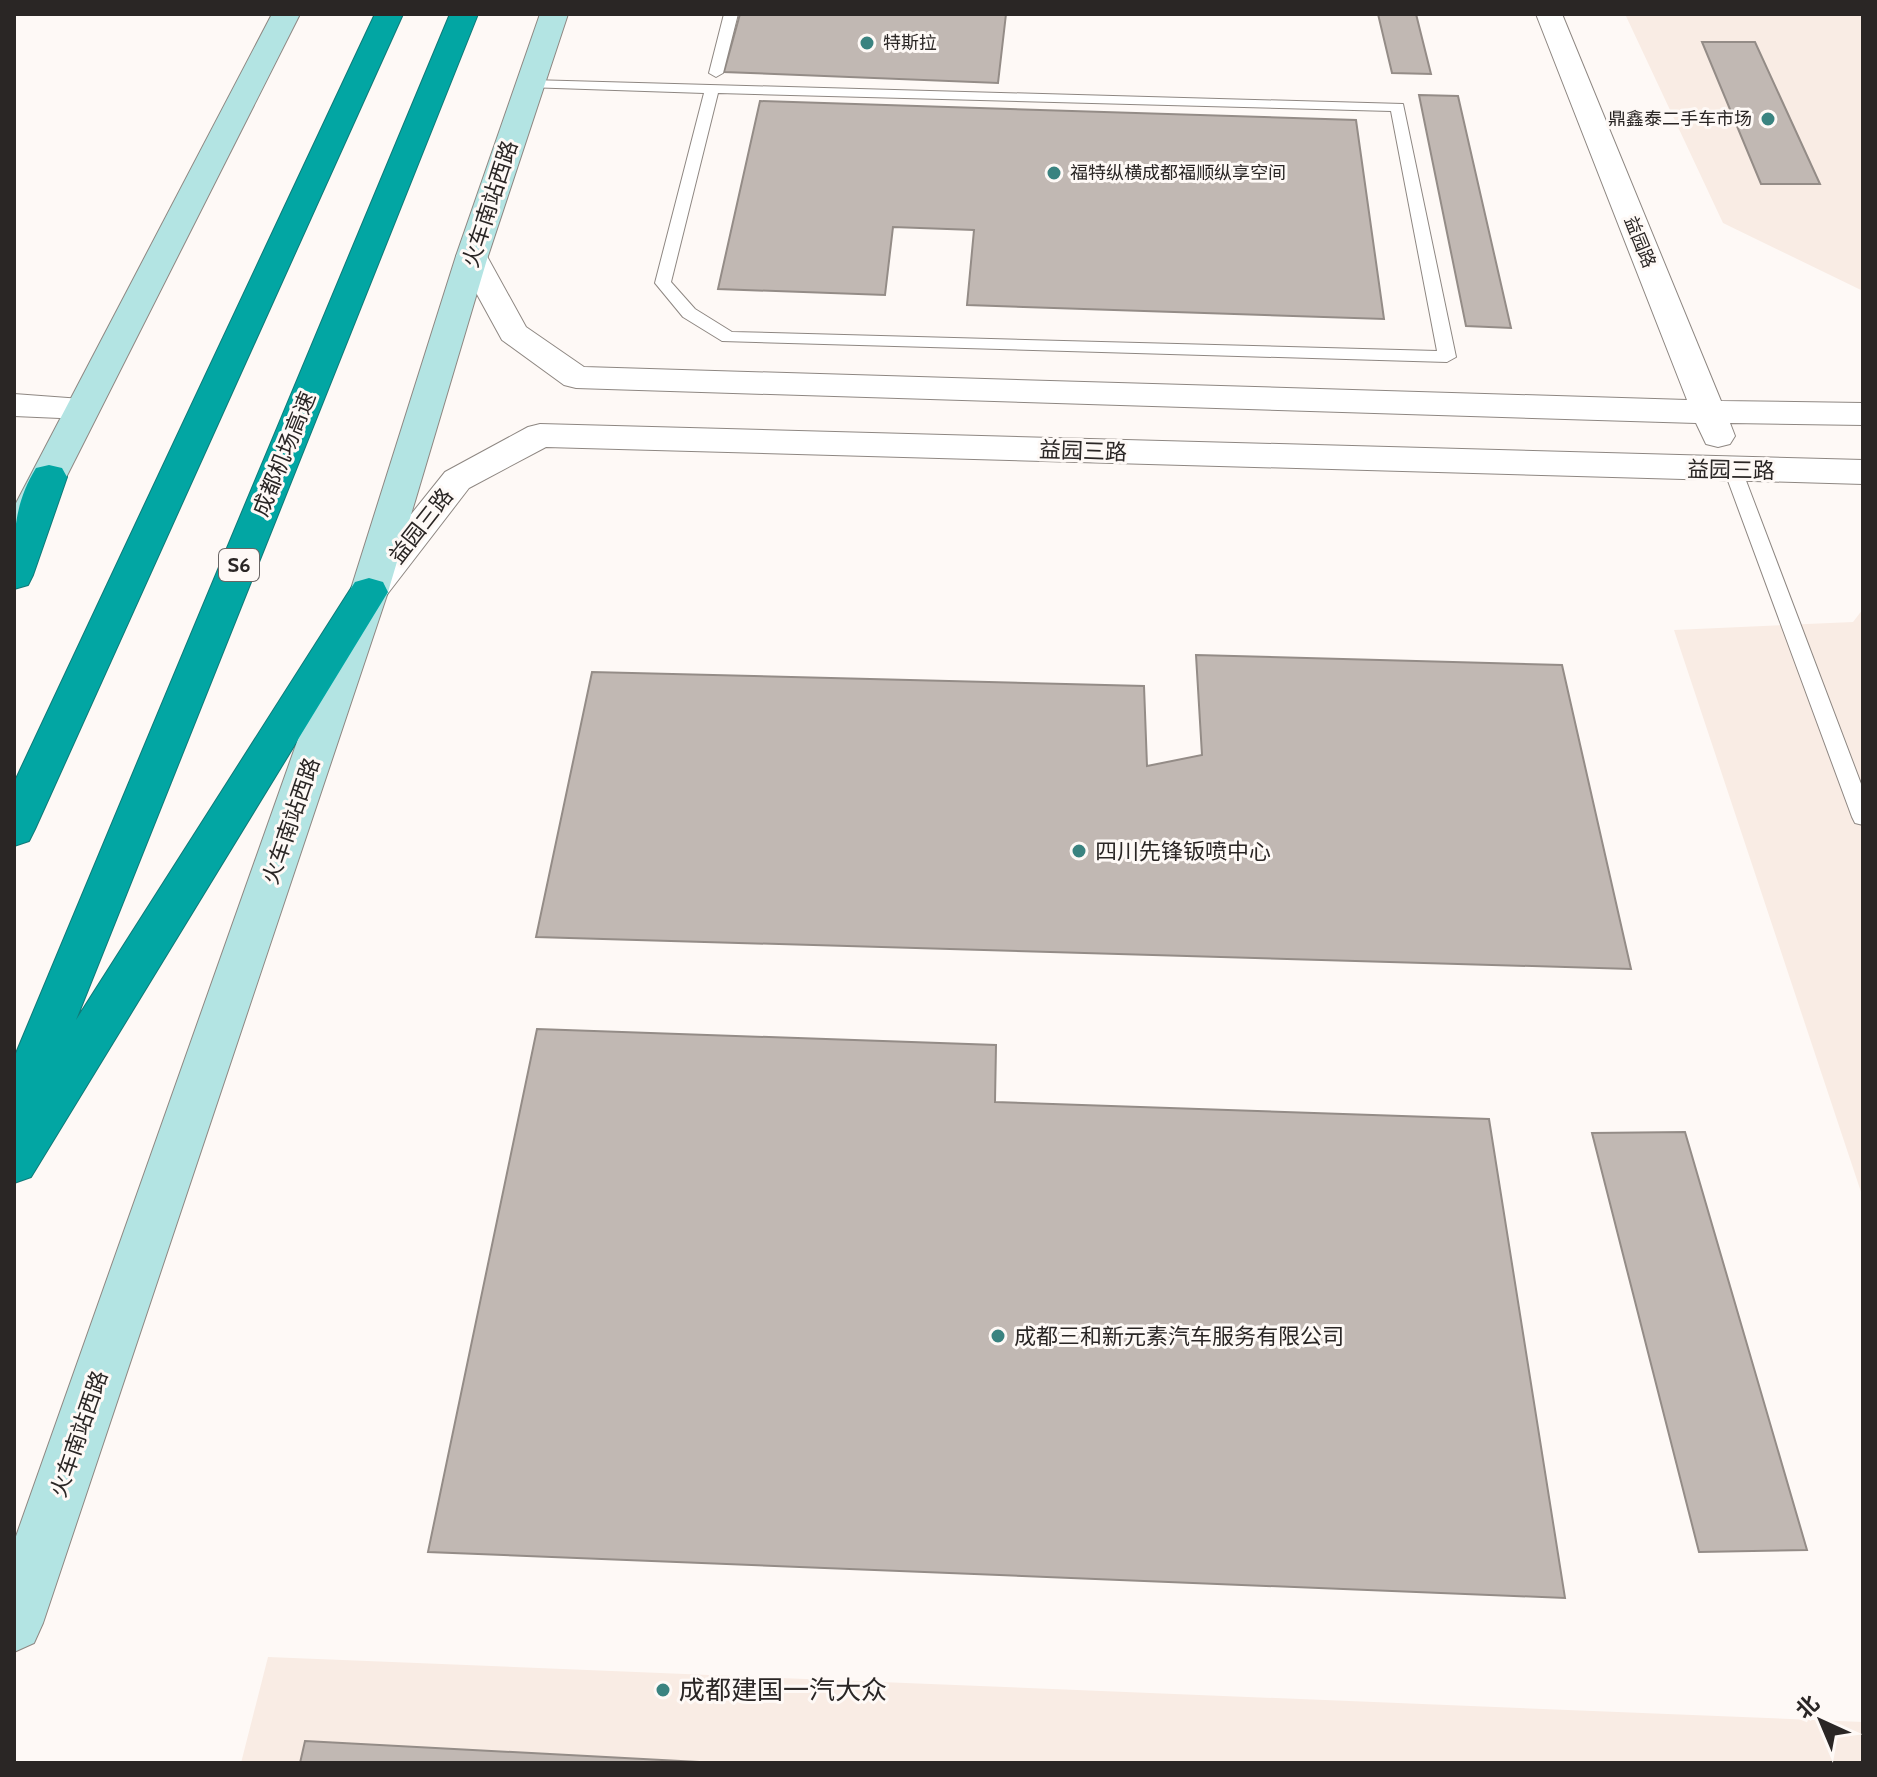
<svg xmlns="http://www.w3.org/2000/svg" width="1877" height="1777" font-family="Cabin,'Noto Sans SC',sans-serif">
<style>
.built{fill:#f9ece4}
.building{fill:#c1b8b3;stroke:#948c87;stroke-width:2}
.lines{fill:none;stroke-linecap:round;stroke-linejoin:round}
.lane-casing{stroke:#8e8782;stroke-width:2}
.street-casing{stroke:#8e8782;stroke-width:2}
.secondary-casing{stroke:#8e8782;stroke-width:2}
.highway-casing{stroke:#107977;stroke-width:2}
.lane{fill:#fff;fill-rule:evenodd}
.street{fill:#fff;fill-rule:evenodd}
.secondary{fill:#b3e4e3;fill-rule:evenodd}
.highway{fill:#02a6a3;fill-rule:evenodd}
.poi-dot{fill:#3a8380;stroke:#fef9f6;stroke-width:3}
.labels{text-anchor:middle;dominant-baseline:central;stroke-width:6;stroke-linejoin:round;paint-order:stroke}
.far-poi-label{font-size:18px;fill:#2a2625;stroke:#fef9f6;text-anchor:start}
.far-street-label{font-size:18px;fill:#2a2625;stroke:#fef9f6}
.shield{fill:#fef9f6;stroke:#6a6564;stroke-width:2}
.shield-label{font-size:20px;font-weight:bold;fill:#2a2625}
.street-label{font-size:22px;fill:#2a2625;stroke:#fef9f6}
.poi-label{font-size:22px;fill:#2a2625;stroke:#fef9f6;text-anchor:start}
.near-poi-label{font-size:26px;fill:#2a2625;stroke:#fef9f6;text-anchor:start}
</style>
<rect width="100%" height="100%" fill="#fef9f6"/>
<path class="built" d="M1625 14H1863V291L1723 223Z
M1863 609V1198L1674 630 1853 622Z
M268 1657 1863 1722V1763H241Z"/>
<path class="building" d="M740 14H1006L998 83 724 72Z
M1378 14H1416L1431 74 1392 73Z
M1702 42H1755L1820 184H1761Z
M1419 95 1458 96 1511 328 1466 326Z
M760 101 1356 120 1384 319 967 305 974 230 893 227 885 295 718 289Z
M1196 655 1562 665 1631 969 536 937 592 672 1144 686 1147 766 1202 755Z
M537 1029 996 1045 995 1102 1489 1119 1565 1598 428 1552Z
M1685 1132 1807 1550 1699 1552 1592 1133Z
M305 1741 718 1763H300Z"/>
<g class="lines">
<defs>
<path id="lane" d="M724 14H738L723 73 716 77 709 73Z
M531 80 1403 104 1456 357 1447 362 722 341 683 317 655 283 704 93 526 87V81ZM718 93 1391 111 1437 351 732 332 695 309 671 282Z
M1733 464 1742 470 1863 789V825L1855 823 1852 817 1724 470Z"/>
<path id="street" d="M1536 14H1562L1721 401 1863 403V425L1730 423 1735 436 1730 444 1718 447 1706 444 1696 423 576 388 564 385 502 340 456 256 461 249 472 247 483 249 526 327 584 367 1687 400Z
M14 394 95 400 100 408 95 416 83 419 14 416Z
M540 424 1863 460V484L546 447 469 488 382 601 369 605 356 601 351 592 356 583 445 472 528 427Z"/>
<path id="secondary" d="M272 14H300L33 543 27 552 14 556V507Z
M540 14H568L488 256 388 592 43 1623 34 1643 14 1652V1542L350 592 456 256Z"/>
<path id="highway" d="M375 14H403L35 829 29 841 14 846V783Z
M450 14H478L76 1020 355 582 369 578 383 582 388 592 31 1177 14 1183V1058Z
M49 465 62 468 67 477 33 575 28 585 14 589C14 543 11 509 36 468Z"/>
</defs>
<use href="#lane" class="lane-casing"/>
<use href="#street" class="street-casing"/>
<use href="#secondary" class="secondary-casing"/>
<use href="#highway" class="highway-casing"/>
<use href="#lane" class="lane"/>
<use href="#street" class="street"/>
<use href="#secondary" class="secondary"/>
<use href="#highway" class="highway"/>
</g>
<g class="poi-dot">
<circle cx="867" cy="43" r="8"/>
<circle cx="1768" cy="119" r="8"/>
<circle cx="1054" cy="173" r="8"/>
<circle cx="1079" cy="851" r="8"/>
<circle cx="998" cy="1336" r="8"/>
<circle cx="663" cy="1690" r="8"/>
</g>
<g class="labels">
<g class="far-poi-label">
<text x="883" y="43">特斯拉</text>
<text x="1752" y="119" text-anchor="end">鼎鑫泰二手车市场</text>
<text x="1070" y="173">福特纵横成都福顺纵享空间</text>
</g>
<g class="far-street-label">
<text transform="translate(1640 242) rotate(68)">益园路</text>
</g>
<rect class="shield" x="219" y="549" width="40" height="32" rx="6"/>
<g class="shield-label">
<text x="239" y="565">S6</text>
</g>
<g class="street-label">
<text transform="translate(490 204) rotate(-72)">火车南站西路</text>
<text transform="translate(1083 451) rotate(2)">益园三路</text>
<text transform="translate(284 454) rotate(-68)">成都机场高速</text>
<text transform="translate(1731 470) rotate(1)">益园三路</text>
<text transform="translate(421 526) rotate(-52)">益园三路</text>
<text transform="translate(291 821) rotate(-71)">火车南站西路</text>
<text transform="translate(79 1434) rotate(-71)">火车南站西路</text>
</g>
<g class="poi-label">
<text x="1095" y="851">四川先锋钣喷中心</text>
<text x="1014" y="1336">成都三和新元素汽车服务有限公司</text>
</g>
<g class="near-poi-label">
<text x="679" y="1690">成都建国一汽大众</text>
</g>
</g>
<rect width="1877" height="1777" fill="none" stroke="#2a2625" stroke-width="32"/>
<g transform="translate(1821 1721) rotate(316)" stroke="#fef9f6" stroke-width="6" paint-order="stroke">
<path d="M0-6L14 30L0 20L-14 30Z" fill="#2a2625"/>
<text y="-12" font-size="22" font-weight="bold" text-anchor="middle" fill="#2a2625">北</text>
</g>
</svg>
